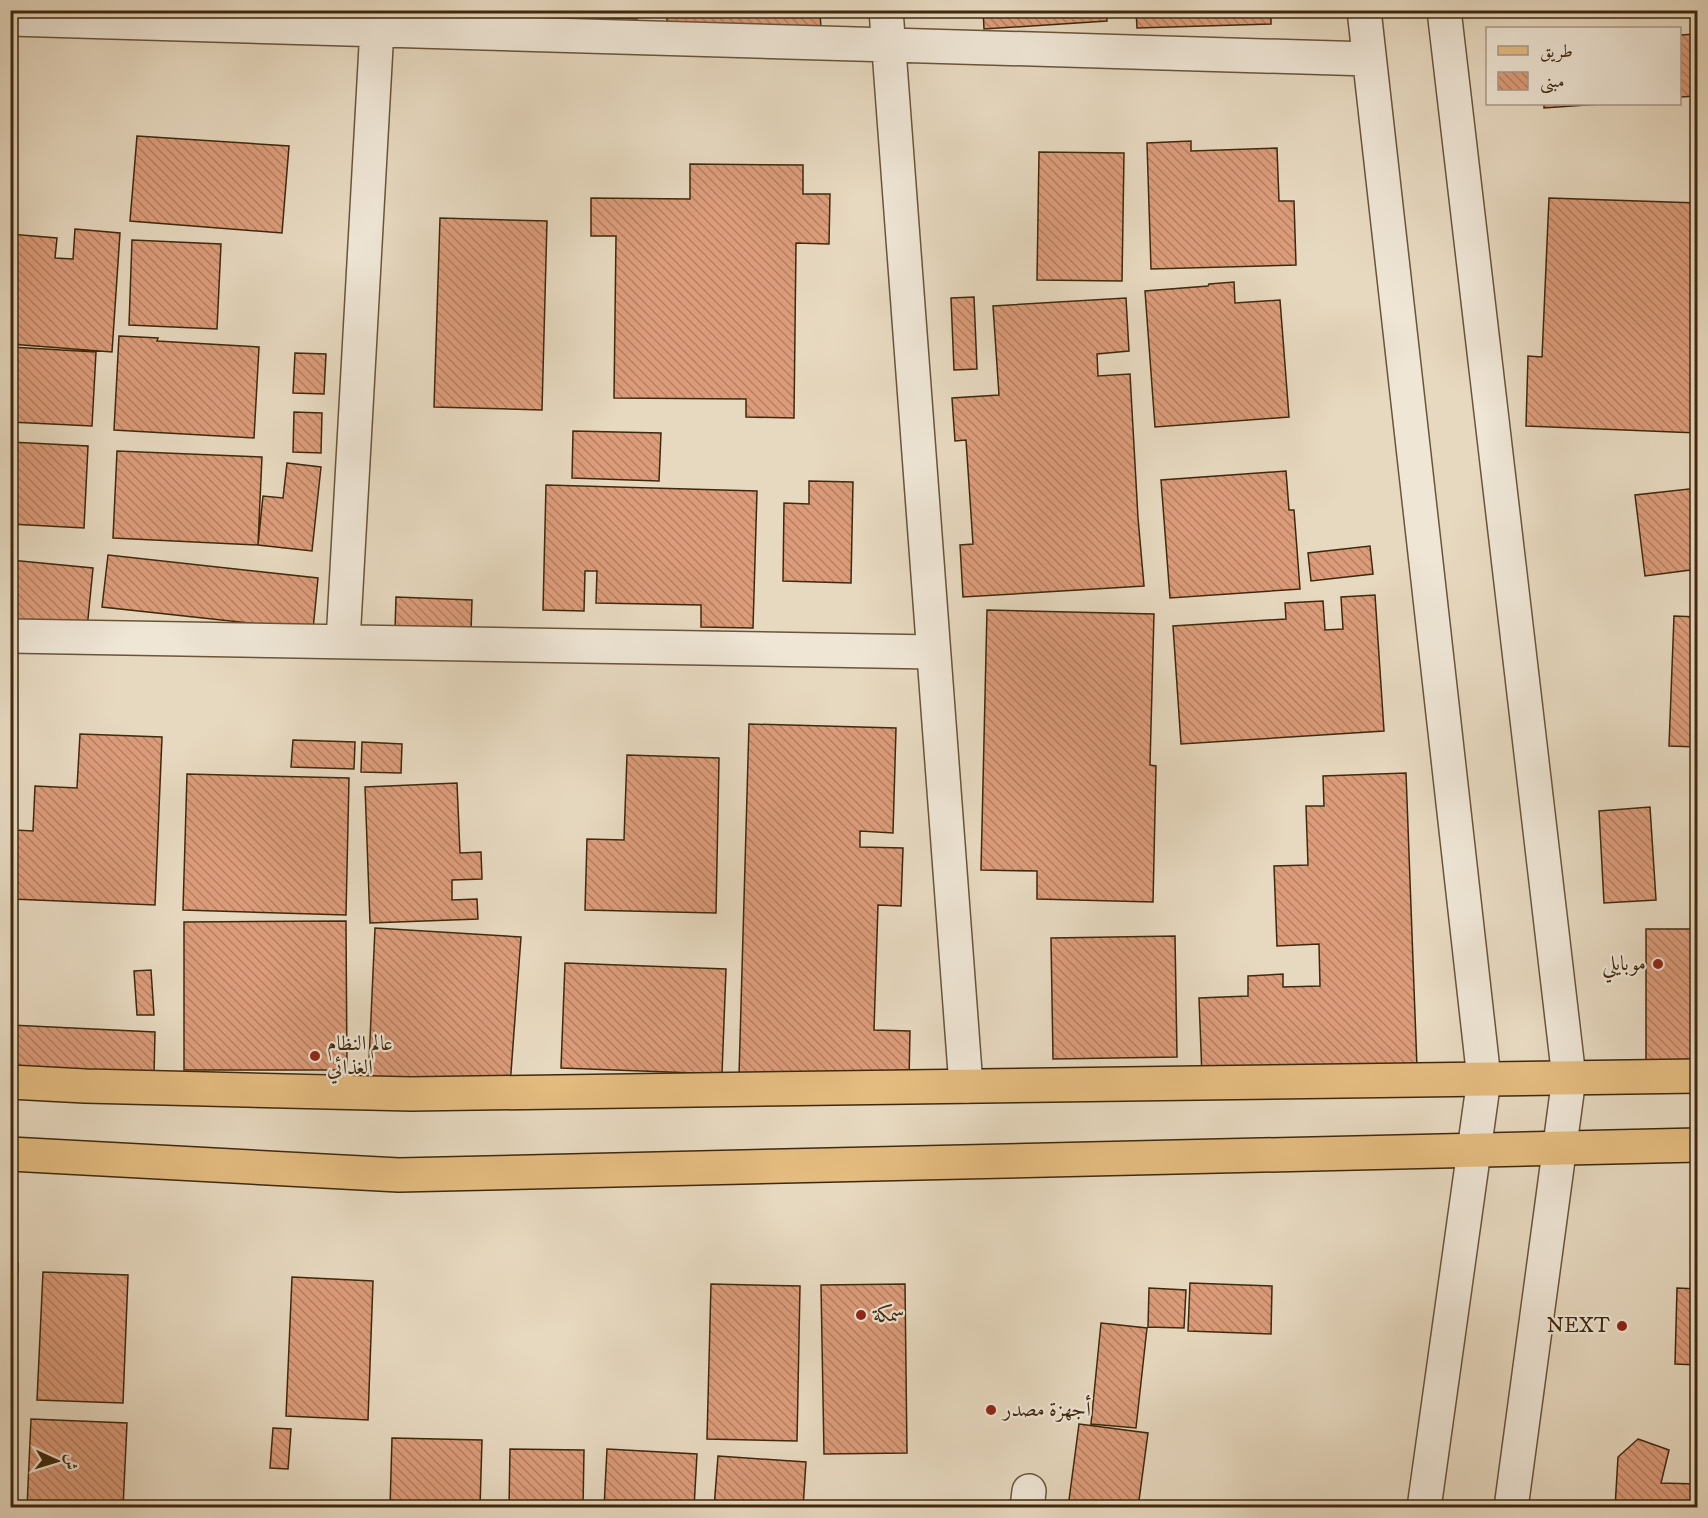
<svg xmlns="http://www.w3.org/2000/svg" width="1708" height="1518" font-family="'IM FELL DW Pica',Amiri,serif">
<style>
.building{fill:url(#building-back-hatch);stroke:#3f290d;stroke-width:1.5}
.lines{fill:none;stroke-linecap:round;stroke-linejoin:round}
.minor-casing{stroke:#69553a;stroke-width:36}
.major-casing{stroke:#3f290d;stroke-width:36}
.minor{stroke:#efe6d6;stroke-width:33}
.major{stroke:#e4bc80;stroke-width:33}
.poi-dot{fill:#8f2418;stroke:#efe6d6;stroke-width:2}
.labels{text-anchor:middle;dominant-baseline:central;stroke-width:4.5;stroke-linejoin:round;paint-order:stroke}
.poi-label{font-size:21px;fill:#3f290d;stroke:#efe6d6;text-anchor:start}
</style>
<defs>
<pattern id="building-back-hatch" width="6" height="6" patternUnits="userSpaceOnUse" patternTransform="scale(1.5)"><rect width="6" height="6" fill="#dc9c7a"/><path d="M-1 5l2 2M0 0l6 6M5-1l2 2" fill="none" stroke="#b47f62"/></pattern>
</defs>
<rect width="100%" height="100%" fill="#e7d9c0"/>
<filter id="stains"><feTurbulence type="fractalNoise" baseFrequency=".00333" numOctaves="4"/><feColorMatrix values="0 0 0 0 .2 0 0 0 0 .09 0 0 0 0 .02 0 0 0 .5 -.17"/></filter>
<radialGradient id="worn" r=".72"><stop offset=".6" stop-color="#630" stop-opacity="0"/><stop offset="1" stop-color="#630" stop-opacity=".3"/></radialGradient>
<path class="building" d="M450 10H638L637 19 450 13Z
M667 10H820L821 30H667Z
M983 10H1106L1107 21 984 29Z
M1136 10H1271V24L1137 28Z
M1698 34V96L1680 97V35Z
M1544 104H1601L1544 108Z
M137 136 289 146 282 233 130 221Z
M1191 141V151L1277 148 1279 201H1294L1296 265 1151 269 1147 143Z
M1039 152 1124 153 1122 281 1037 280Z
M690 164 803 165V194H830L829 244 796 243 794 418 746 417V399L614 398 616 236H591V198L690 199Z
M1549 198 1698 203V433L1526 426 1528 356 1542 357Z
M440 218 547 221 542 410 434 407Z
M75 229 120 233 112 352 10 344V234L57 238 55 258 73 259Z
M132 240 221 244 217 329 129 325Z
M1234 282 1235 303 1280 300 1289 417 1155 427 1145 291 1208 286 1209 284Z
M974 297 977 369 954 370 951 298Z
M1126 298 1129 351 1097 354 1098 376 1130 374 1138 518 1144 586 963 597 960 545 973 544 966 440 955 441 952 398 999 395 993 306Z
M119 336 158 338 157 341 259 347 254 438 114 430Z
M10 347 96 352 92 426 10 422Z
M295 353 326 354 324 394 293 393Z
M294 412 322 413 321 453 293 452Z
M573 431 661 433 659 481 572 478Z
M10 442 88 446 84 528 10 524Z
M117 451 262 457 258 545 113 538Z
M287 463 321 467 312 551 258 545 263 496 283 498Z
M1286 471 1289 510H1294L1300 589 1170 598 1161 480Z
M809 481 853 482 851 583 783 581 784 503 809 504Z
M546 485 757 491 753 628 701 627V605L596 603 597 571H585L584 611 543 610Z
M1698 488V569L1645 576 1635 495Z
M1370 546 1373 574 1311 581 1308 553Z
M108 555 318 578 313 630 102 607Z
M10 560 93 568 87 629 10 622Z
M1375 595 1384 731 1181 744 1173 626 1286 619 1285 603 1323 601 1325 630 1343 629 1341 597Z
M396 597 472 600 471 632 395 629Z
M987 610 1154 614 1150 765 1156 766 1153 902 1037 899V871L981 870Z
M1674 616 1698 617V747L1669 746Z
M749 724 896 728 893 833 860 831V847L903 848 901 906 878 905 874 1030 910 1031 909 1081 739 1076Z
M80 734 162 737 155 905 12 899 15 830 33 831 35 786 77 788Z
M293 740 355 742 354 769 291 767Z
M362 742 402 744 401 773 361 772Z
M627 755 719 758 716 913 585 910 587 839 624 840Z
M1406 773 1417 1068 1202 1077 1199 998 1248 996V976L1283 974V987L1320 986 1319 944 1277 946 1274 866 1308 865 1306 806H1324L1323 776Z
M187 774 349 778 346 915 183 910Z
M457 783 460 853 481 852 482 879 452 880V900L477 899 478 919 370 923 365 787Z
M1650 807 1656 900 1604 903 1599 811Z
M346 921 347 1070H184V922Z
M375 928 521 937 510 1086 368 1084Z
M1646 929H1698V1061H1646Z
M1175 936 1177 1057 1053 1059 1051 938Z
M565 963 726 969 722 1074 561 1068Z
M151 970 154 1015H137L134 971Z
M10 1025 155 1032 154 1075 10 1069Z
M10 1263H18L13 1413H10Z
M43 1272 128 1275 123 1403 37 1400Z
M292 1277 373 1281 368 1420 286 1416Z
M1190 1283 1272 1286 1271 1334 1188 1331Z
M711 1284 800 1286 797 1441 707 1439Z
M905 1284 907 1453 824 1454 821 1285Z
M1149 1288 1186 1290 1184 1328 1148 1327Z
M1677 1288 1698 1289V1365L1675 1364Z
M1101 1323 1147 1328 1136 1428 1091 1424Z
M31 1419 127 1423 123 1508H27Z
M1079 1424 1148 1433 1138 1508H1068Z
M273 1428 291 1429 288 1469 270 1468Z
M392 1438 482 1440 480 1508H390Z
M1638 1439 1669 1450 1661 1483 1698 1484V1508H1615L1618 1457Z
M510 1449 584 1450 583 1508H509Z
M607 1449 697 1454 694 1508H604Z
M718 1456 806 1462 803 1508H714Z"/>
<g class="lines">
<defs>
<path id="minor" d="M886 10 966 1086
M1364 10 1484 1079 1424 1508
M1444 10 1569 1078 1511 1508
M10 19 1369 59
M10 636 933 652
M343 642 378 10
M1027 1508 1029 1491"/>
<path id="major" d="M10 1082 85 1086 411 1094 1698 1076
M10 1154 399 1175 1698 1145"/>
</defs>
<use href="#minor" class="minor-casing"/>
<use href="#major" class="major-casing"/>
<use href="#minor" class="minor"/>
<use href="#major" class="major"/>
</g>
<g class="poi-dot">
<circle cx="1658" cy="964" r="6"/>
<circle cx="315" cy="1056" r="6"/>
<circle cx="861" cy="1315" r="6"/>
<circle cx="1622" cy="1326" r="6"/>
<circle cx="991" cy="1410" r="6"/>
</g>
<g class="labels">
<g class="poi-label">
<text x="1646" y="964" text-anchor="end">موبايلي</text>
<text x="327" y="1044">عالم النظام<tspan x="327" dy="24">الغذائي</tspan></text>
<text x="873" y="1315">سمكة</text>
<text x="1610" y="1326" text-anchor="end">NEXT</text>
<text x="1003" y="1410">أجهزة مصدر</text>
</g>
</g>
<rect width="1708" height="1518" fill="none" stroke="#e7d9c0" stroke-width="36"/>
<rect x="12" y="12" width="1684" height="1494" fill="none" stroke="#3f290d" stroke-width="3"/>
<rect x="18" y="18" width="1672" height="1482" fill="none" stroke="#3f290d" stroke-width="1.5"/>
<rect x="1486" y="27" width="195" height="78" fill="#efe6d6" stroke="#a99a86" stroke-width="1.5"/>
<rect x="1498" y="46" width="30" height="9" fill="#e4bc80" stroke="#a99a86" stroke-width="1.5"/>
<text x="1540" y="57" font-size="18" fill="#3f290d">طريق</text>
<rect x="1498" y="72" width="30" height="18" fill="url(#building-back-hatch)" stroke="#a99a86" stroke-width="1.5"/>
<text x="1540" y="87" font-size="18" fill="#3f290d">مبنى</text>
<g transform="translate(57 1461) rotate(94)" stroke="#efe6d6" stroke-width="4.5" paint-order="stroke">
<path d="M0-4.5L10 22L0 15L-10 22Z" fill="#3f290d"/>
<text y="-9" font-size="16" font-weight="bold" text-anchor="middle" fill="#3f290d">ش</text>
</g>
<rect width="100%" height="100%" filter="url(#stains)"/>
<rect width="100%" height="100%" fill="url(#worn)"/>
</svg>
